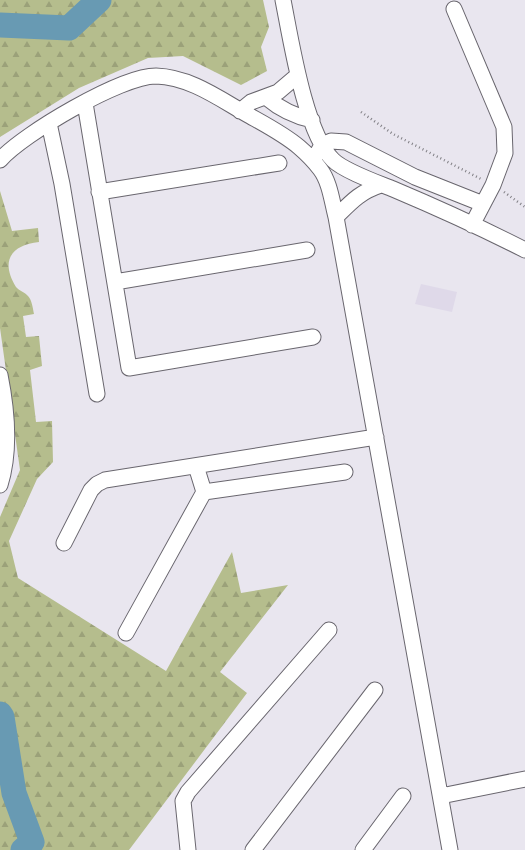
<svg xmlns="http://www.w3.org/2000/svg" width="525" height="850" font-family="Bitter,serif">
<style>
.built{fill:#dfd9e9}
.forest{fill:url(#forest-firs)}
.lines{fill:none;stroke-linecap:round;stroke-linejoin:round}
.river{stroke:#689ab3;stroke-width:25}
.minor-casing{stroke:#69666e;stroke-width:17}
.path{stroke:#828086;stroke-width:2.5;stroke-dasharray:1 3;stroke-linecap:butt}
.minor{stroke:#fff;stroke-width:15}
</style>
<defs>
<pattern id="forest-firs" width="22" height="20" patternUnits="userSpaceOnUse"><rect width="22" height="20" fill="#b5bd8d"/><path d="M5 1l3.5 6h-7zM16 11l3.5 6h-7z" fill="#9ba179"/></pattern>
</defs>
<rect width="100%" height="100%" fill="#e9e6ef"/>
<path class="built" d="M421 284 457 292 452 312 415 304Z"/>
<path class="forest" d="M0 0H263L269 27 261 47 267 71 241 85 183 56 148 58 79 88 0 137Z
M0 191 12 231 38 228 39 242C11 245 0 261 16 287 19 291 25 292 28 296 32 300 33 309 34 314L23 316 26 337 39 336 42 366 30 370 36 422 52 421 53 462 37 479 9 541 18 578 166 671 232 552 241 593 288 585 220 672 247 693 129 850H0V517L20 470 0 328Z"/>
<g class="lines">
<path class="river" d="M0 25 69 28 99 0
M0 714 2 717 14 793 32 842 23 850"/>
<defs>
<path id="minor" d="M283 0C291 40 305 133 333 160 344 171 378 183 393 189 438 208 482 228 525 250
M454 9 504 127 505 153 493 185 472 225
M267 98C280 109 294 116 312 120
M85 103 129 368 313 337
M240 111 251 102 278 92 298 75
M49 123 62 184 97 394
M317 154 322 145 331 141 346 142 415 177 483 204
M0 160C23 134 121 76 156 76 191 77 221 100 250 116 266 125 285 135 299 147 306 153 314 161 320 169 330 182 332 202 336 217L450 850
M99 192 279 163
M336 217C352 201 360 192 381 185
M115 282 307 250
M0 375C7 410 11 450 0 485
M196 466 204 492
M64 543 91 490 97 484 105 480 376 437
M126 633 204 492 345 472
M441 796 525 779
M188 850 183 801 188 792 329 630
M253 850 375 690
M363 850 403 796"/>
</defs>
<use href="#minor" class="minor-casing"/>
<path class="path" d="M361 112 393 134 481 179
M504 192 525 207"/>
<use href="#minor" class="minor"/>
</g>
</svg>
